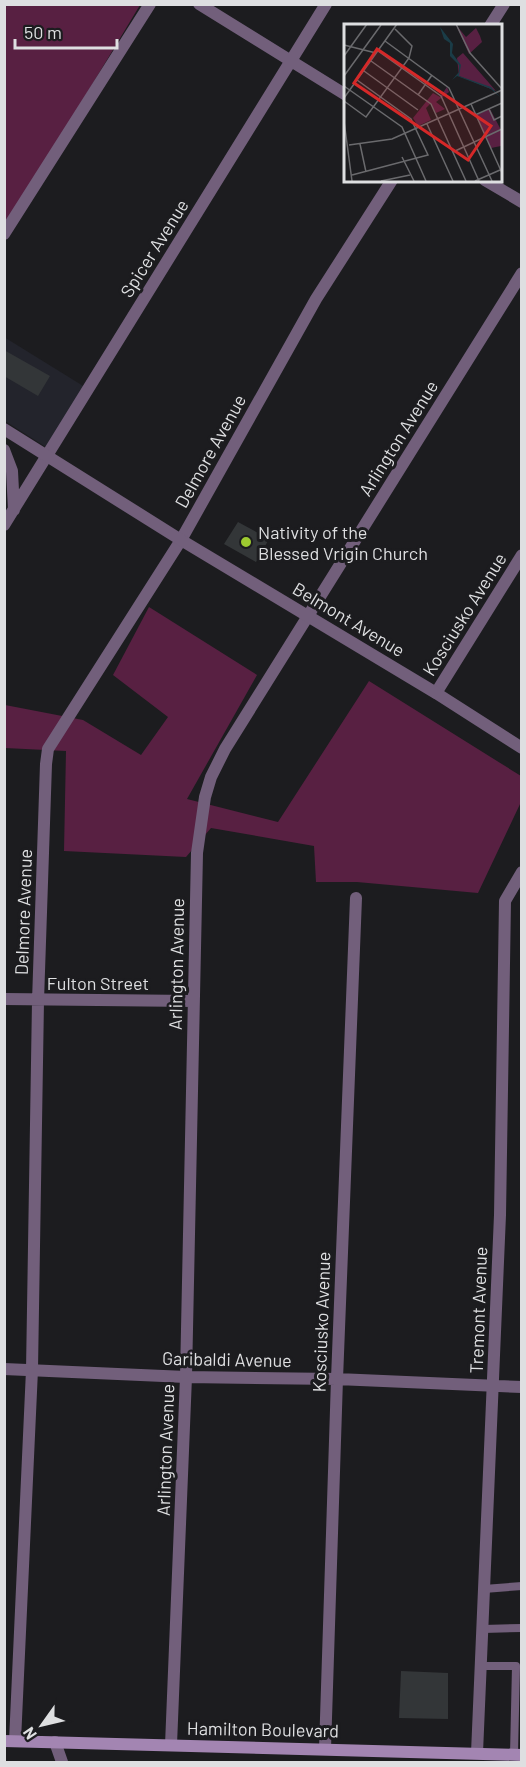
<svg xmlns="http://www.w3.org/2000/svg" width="526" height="1767" font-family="Barlow,sans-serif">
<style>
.built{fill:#23242c}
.green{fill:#582042}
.building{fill:#333638}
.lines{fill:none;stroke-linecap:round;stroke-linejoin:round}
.service{stroke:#725f7b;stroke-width:8}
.minor{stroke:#725f7b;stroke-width:12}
.tertiary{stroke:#725f7b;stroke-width:12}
.secondary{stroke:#a385b2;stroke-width:12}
.poi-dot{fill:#9dca30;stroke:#1c1c1f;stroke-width:2}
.labels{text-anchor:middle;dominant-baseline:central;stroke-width:6;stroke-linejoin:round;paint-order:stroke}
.street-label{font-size:18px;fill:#dedfe1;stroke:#1c1c1f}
.poi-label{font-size:18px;fill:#dedfe1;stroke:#1c1c1f;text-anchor:start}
.inset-road{fill:none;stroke:#6a6a6d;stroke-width:1.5}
.view{fill:#d62828;fill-opacity:0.15;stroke:#d62828;stroke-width:3}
.inset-edge{fill:none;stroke:#dedfe1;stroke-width:3}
</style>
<rect width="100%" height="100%" fill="#1c1c1f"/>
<path class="built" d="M4 337 88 389 49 449 5 421Z"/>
<path class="green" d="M4 5H140L5 229H4Z
M149 607 257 675 187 799 278 822 369 681 521 776V802L478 893 357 882H316L314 846 211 828 186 857 64 851 66 751 5 748V705L83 720 141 755 168 717 113 675Z"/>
<path class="building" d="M4 350 50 376 38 396 4 376Z
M238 522 269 539 256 562 224 544Z
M401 1671 448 1673V1719L399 1718Z"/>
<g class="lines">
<path class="service" d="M484 1589 522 1586
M483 1629 522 1628
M481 1666H516L514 1754"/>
<path class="minor" d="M199 4 346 95
M490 26 504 4
M485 180 522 202
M4 234 150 4
M4 450 12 471 14 510
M4 525 326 4
M436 693 522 555
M4 999 192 1001
M4 1369 186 1377 337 1379 522 1387
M15 1741 32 1370 38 1001 46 764 48 749 181 540 316 299 392 180
M55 1742 62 1762
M171 1745 186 1377 197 853 205 797 211 777 225 749 522 273
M325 1749 337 1379 356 898
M477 1753 500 1215 505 901 522 872"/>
<path class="tertiary" d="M4 429 181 540 436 693 522 748"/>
<path class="secondary" d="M4 1741 522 1755"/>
</g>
<circle class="poi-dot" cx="246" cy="542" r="6"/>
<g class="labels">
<g class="street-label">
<text transform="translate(154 248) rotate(-58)">Spicer Avenue</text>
<text transform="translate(398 438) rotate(-58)">Arlington Avenue</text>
<text transform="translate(210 451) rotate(-61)">Delmore Avenue</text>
<text transform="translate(464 614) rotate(-58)">Kosciusko Avenue</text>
<text transform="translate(349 619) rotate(31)">Belmont Avenue</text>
<text transform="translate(23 912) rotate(-88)">Delmore Avenue</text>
<text transform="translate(176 964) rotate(-89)">Arlington Avenue</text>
<text x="98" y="983">Fulton Street</text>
<text transform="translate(478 1310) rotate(-88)">Tremont Avenue</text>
<text transform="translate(321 1322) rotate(-88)">Kosciusko Avenue</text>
<text transform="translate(227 1359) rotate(1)">Garibaldi Avenue</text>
<text transform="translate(165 1450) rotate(-88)">Arlington Avenue</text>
<text transform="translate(263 1729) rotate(1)">Hamilton Boulevard</text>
</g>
<g class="poi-label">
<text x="258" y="532">Nativity of the<tspan x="258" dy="21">Blessed Vrigin Church</tspan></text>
</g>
</g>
<g transform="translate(344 24)">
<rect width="158" height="158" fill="#1c1c1f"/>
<path d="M112 1 122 13 132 4 136 12 138 18 125 30ZM119 29 152 67 115 52 113 34ZM103 63 105 68 92 78 101 85 92 89 87 79 82 84 87 96 74 102 69 94 89 69 96 73ZM146 85 157 106V122L147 124 132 91Z" fill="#582042"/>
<path d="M96 3 109 20 108 29 117 41 115 52 147 63 156 73 147 65 113 52 108 56 115 48V41L106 32V19L100 15Z" fill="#1a3c47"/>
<path class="inset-road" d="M112 0 126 29 158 65M41 17 105 64 148 157M0 21 32 29M34 27 97 72 135 157M0 32 23 0M27 37 87 80 122 157M20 47 74 86M0 52 37 1M0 62 58 103 82 157M74 71 88 51M0 74 53 0M0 77 22 93 65 34 68 22 51 5M127 80 158 149M145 85 150 96 158 92M131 91 158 79M0 97 8 157M83 100 109 157M16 120 22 148M5 121 48 115 158 66M109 128 158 105M58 133 70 157M8 151 84 131 67 95 13 56M37 157 66 151M131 157 156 146"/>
<path class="view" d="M33 25 147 102 124 136 10 59Z"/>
<rect width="158" height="158" class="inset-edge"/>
</g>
<rect width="526" height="1767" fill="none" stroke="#dedfe1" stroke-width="12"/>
<g transform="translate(42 1725) rotate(236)" stroke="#1c1c1f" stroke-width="4.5" paint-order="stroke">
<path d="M0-4.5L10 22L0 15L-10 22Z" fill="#dedfe1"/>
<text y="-9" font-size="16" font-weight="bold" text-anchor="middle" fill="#dedfe1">N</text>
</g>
<path d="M15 39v9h102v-9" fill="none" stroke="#dedfe1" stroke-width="3"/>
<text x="24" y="39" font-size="18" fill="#dedfe1" stroke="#1c1c1f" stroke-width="4.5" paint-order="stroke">50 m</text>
</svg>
